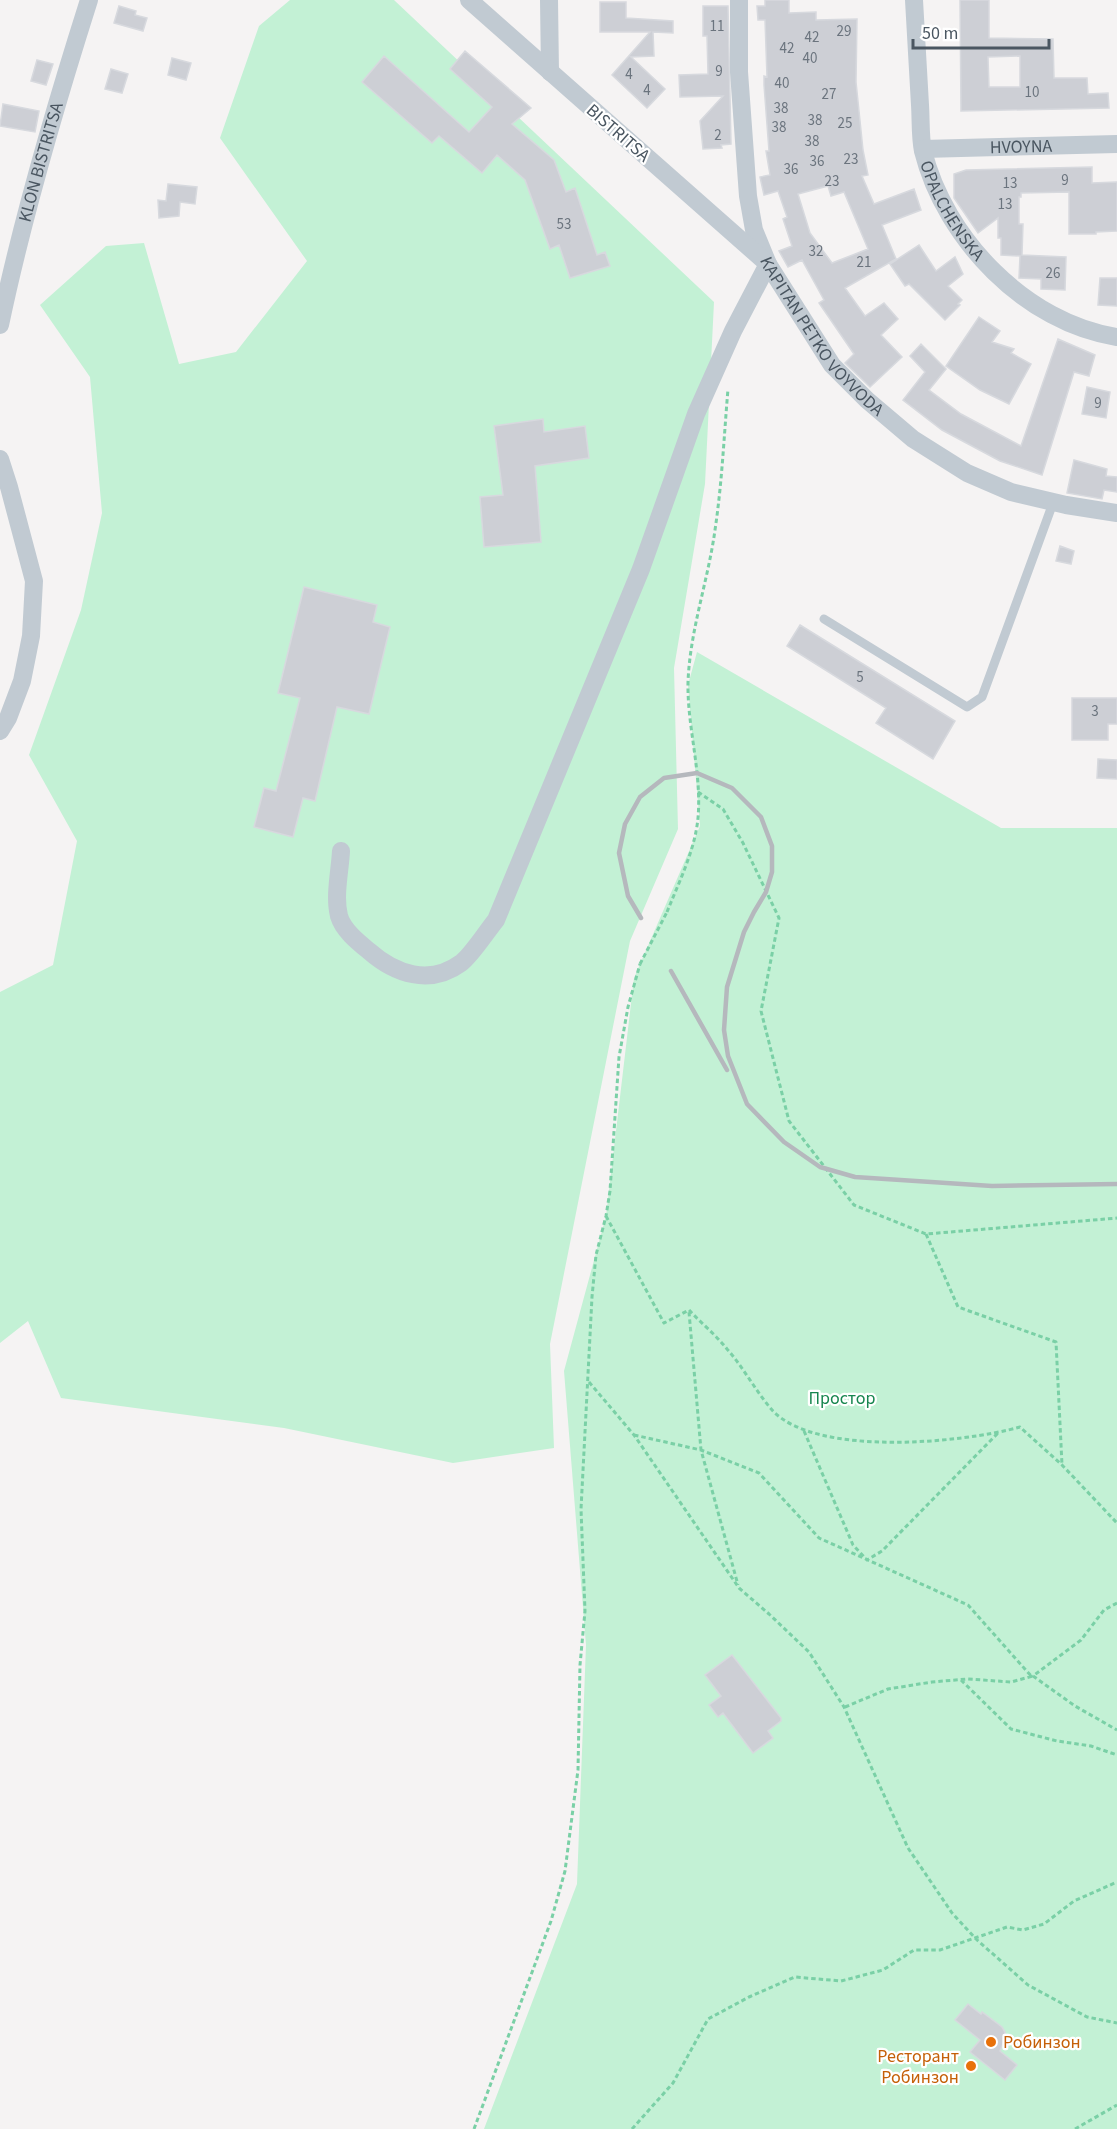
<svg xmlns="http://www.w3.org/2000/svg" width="1117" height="2129" font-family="'Source Sans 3',sans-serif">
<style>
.green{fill:#c3f1d5}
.building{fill:#cdcfd5;stroke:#d7d9de;stroke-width:1.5;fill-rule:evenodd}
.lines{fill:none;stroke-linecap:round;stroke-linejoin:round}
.path{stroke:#7ad0a6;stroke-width:3;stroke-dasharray:4.5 3;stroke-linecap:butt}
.service{stroke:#c1cad2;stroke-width:9}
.minor{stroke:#c1cad2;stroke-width:18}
.rail{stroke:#b5b8bd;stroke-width:4.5}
.path-bridge{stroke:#7ad0a6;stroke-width:3;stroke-dasharray:4.5 3;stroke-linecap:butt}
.food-dot{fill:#e8710a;stroke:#fff;stroke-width:2}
.labels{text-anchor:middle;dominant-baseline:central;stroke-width:4.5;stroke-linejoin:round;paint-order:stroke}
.number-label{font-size:15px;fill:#6b747e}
.street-label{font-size:18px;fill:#4a5661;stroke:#fff}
.park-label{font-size:18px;fill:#17864f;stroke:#fff}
.food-label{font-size:18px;fill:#c56008;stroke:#fff;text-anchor:start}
</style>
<rect width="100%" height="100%" fill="#f5f3f3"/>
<path class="green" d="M290 0H394L714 302 705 484 674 668 678 829 630 941 550 1344 554 1448 453 1463 284 1428 61 1398 28 1321 0 1343V992L53 965 77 841 29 755 81 610 102 513 90 377 40 305 106 246 144 243 179 364 236 352 307 261 220 138 259 26Z
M697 652 1001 828H1117V2129H484L577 1884 586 1645 564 1371 606 1216 634 978 700 826 688 685Z"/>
<path class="building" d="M765 0H789V13L816 12V20L857 19 856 82 863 150 868 175 862 176 874 204 914 189 921 210 882 225 896 259 845 288 865 316 884 303 898 319 881 335 902 357 870 387 845 363 854 354 819 303 824 300 802 260 788 267 779 251 792 246 783 219 787 217 778 191 764 195 760 177 770 175 766 151H769L764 85V76L767 77 765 20H758L757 6H765ZM828 186 831 196 844 192 868 249 832 263 810 233 798 194Z
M960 0H989V38L1053 39 1054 78H1087L1088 94 1108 93 1109 108 961 111ZM1020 56V87H989L988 57Z
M600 2H626V18L673 21V33L653 32 654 56 631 57 665 89 647 108 612 75 650 32H600Z
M119 6 136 11 135 15 147 18 143 31 114 23Z
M703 6H728L731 144 721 145 722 148 703 149 700 121 723 96 680 97 679 75 708 74 707 36H703Z
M465 51 531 108 512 124 554 160 566 192 575 188 597 255 605 252 610 266 570 278 559 245 550 249 525 180 497 155 482 173 439 136 432 143 362 82 384 56 469 132 492 107 450 69Z
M172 58 191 63 186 80 168 75Z
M37 60 53 64 46 85 31 81Z
M111 69 128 74 122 93 105 89Z
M3 104 39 111 35 132 0 126Z
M1092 167V183L1117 182V231L1096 232V234H1069V192L1021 193V197H1019V224H1023L1022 255 1066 257 1065 290 1041 289V279L1019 278 1020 256 1001 255V238H998V218L978 233 954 198V174L966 170Z
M168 184 197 187 195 204 180 202 179 216 159 218 158 200 166 201Z
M919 245 936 271 955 257 963 274 948 286 962 300 958 304 960 305 945 320 909 284 905 286 890 264Z
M1100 278H1117V306L1098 305Z
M979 317 1000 331 992 342 1014 349 1011 353 1031 364 1009 404 980 390 946 366Z
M1058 339 1095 355 1089 376 1074 372 1042 475 1000 461 942 430 903 400 925 372 910 356 921 344 946 369 929 390 961 414 1021 446Z
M1087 387 1110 392 1106 418 1082 414Z
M543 419 544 432 585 426 589 458 535 466 541 542 484 547 480 497 503 495 494 426Z
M1074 460 1107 469 1106 476 1117 477V492L1104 490 1102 499 1067 493Z
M1060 546 1074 551 1071 564 1056 561Z
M304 587 377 605 373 622 390 627 369 714 337 707 315 801 303 798 293 837 254 827 264 788 276 791 300 698 278 693Z
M800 625 955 721 933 759 876 723 886 708 787 646Z
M1072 698H1117V724H1108V740H1072Z
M1098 759 1117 760V779L1097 778Z
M732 1655 781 1718V1721L768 1731 773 1738 753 1753 723 1713 718 1717 709 1705 721 1696 705 1675Z
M968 2004 981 2014 982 2012 1002 2027 1005 2032V2039L1000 2051 1017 2065 1005 2080 970 2052 980 2040 955 2020Z"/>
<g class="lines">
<path class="path" d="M698 792 723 809 743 843 779 918 761 1011 789 1121 854 1205 926 1234 1117 1218
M667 912C679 882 695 850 698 818 702 772 687 727 688 682 690 630 708 581 715 530 722 483 724 436 728 389
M606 1216 664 1323 689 1310C701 1323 716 1335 727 1349 744 1368 756 1392 773 1411 817 1457 963 1443 1020 1427L1062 1465 1117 1523
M926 1234 958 1307 1056 1342 1062 1465
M689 1312 701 1450 738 1585
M589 1382 634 1435 739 1588 769 1614 809 1652 844 1707 908 1848 952 1913 976 1939 1028 1985 1087 2017 1117 2023
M804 1431 853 1545 867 1560 882 1551 998 1433
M634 1435 701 1450 759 1473 819 1538 968 1605 1032 1677
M1117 1603 1104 1610 1081 1640 1033 1676 1075 1706 1117 1730
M961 1680 1011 1729 1057 1741 1091 1746 1117 1755
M845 1707 888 1689 932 1682 968 1679 1011 1682 1033 1676
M474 2129 551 1921 565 1871 578 1770 580 1665 585 1611 581 1509 592 1297 596 1255 606 1216 610 1191 619 1057 628 1007 640 964
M632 2129 673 2083 708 2019 749 1997 795 1977 841 1981 883 1970 914 1950H940L1007 1927 1023 1930 1044 1924 1074 1901 1117 1882
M1075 2129 1117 2105"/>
<path class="service" d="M824 619 967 707 982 697 1053 503"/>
<g class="minor">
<path d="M549 0 550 72"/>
<path id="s1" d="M739 0V72L748 196 754 230 768 264 832 365 867 400 913 439 967 473 1011 492 1066 505 1117 513"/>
<path id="s2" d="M914 0C916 35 918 70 920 105 921 120 920 137 923 151 945 239 1026 323 1117 337"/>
<path id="s3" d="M923 149 1117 144"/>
<path id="s4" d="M0 325C23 215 55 107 89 0"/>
<path d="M0 459 9 487 34 581 31 636 22 681 8 718 0 731"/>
<path d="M341 851C340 871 334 896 339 916 343 930 358 942 369 951 395 974 430 986 461 963 471 956 487 931 496 920L641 569 696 414 733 331 768 264 469 0"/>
</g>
<path class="rail" d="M641 918 628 896 619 853 625 824 640 797 664 778 697 773 732 788 761 817 772 846V872L766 892 754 912 744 932 727 987 724 1030 728 1056 747 1104 784 1142 820 1167 855 1177 992 1186 1117 1184
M671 971 727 1070"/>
<path class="path-bridge" d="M640 964 667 912"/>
</g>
<g class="food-dot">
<circle cx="991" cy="2042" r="6"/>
<circle cx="971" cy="2066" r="6"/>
</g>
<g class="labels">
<g class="number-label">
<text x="717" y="26">11</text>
<text x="844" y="31">29</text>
<text x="812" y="37">42</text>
<text x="787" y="48">42</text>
<text x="810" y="58">40</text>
<text x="719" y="71">9</text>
<text x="629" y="74">4</text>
<text x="782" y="83">40</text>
<text x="647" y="90">4</text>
<text x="1032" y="92">10</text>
<text x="829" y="94">27</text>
<text x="781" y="108">38</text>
<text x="815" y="120">38</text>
<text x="845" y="123">25</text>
<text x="779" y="127">38</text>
<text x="718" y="135">2</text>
<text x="812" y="141">38</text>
<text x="851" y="159">23</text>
<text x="817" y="161">36</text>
<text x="791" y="169">36</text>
<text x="1065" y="180">9</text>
<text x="832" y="181">23</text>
<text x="1010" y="183">13</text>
<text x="1005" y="204">13</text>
<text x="564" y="224">53</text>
<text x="816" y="251">32</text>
<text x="864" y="262">21</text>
<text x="1053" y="273">26</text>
<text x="1098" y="403">9</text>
<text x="860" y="677">5</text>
<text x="1095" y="711">3</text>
</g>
<g class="street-label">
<text transform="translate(618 133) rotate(41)">BISTRITSA</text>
<text stroke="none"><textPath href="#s3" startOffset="98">HVOYNA</textPath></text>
<text stroke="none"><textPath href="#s4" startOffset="168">KLON BISTRITSA</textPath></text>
<text stroke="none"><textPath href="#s2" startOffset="218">OPALCHENSKA</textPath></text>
<text stroke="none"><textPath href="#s1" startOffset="358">KAPITAN PETKO VOYVODA</textPath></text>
</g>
<g class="park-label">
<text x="842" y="1398">Простор</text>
</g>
<g class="food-label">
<text x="1003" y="2042">Робинзон</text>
<text x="959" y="2056" text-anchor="end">Ресторант<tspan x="959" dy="21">Робинзон</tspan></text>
</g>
</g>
<path d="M913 39v9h136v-9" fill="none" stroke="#4a5661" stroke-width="3"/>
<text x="922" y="39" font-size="18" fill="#4a5661" stroke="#ffffff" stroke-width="4.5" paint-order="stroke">50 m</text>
</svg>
